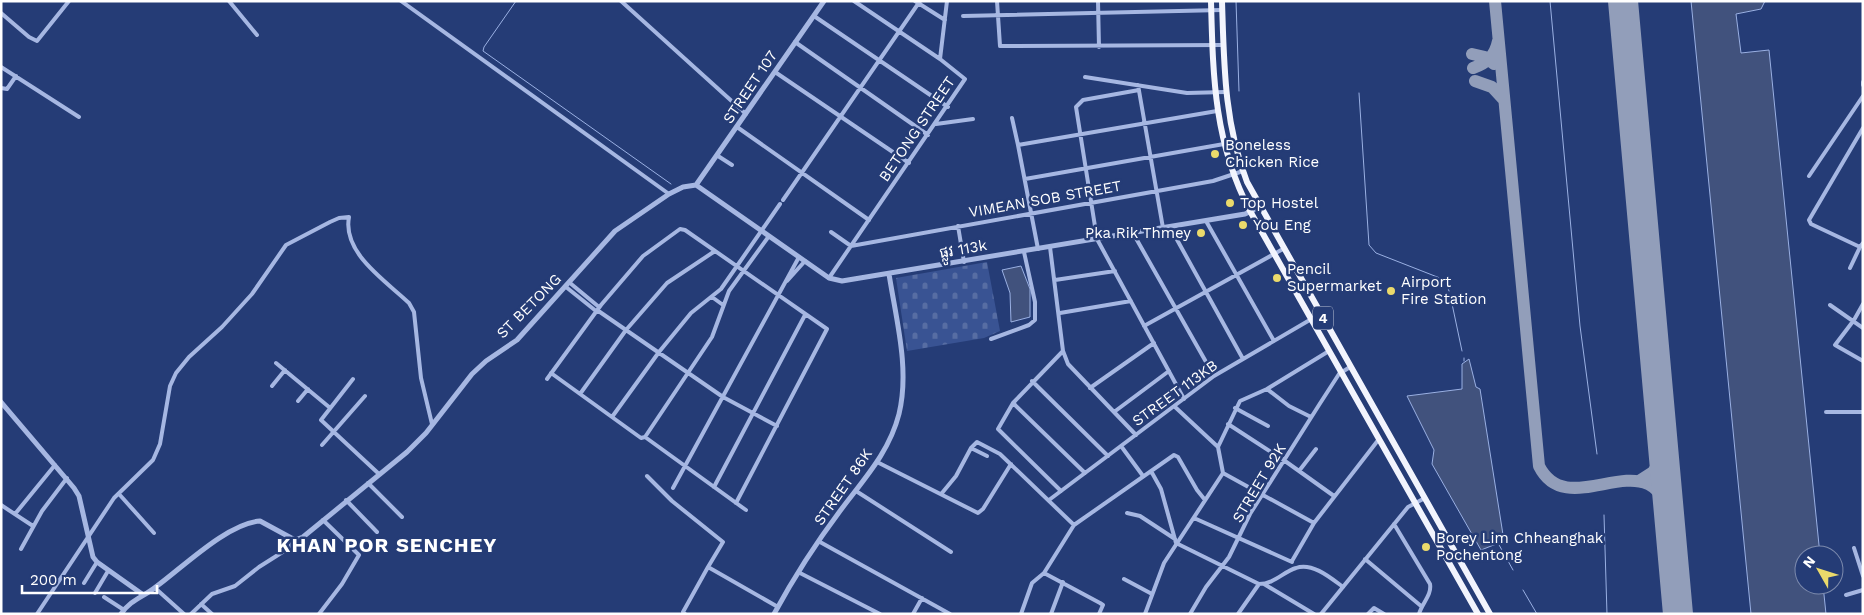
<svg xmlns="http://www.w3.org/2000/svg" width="1864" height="615" font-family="'Work Sans','Noto Sans Khmer',sans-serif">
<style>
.cemetery{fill:url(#cemetery-stones)}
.water{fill:#41527d;stroke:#9ab0e3}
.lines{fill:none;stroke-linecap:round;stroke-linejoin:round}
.stream{stroke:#9ab0e3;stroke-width:1}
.taxiway{stroke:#929eba;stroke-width:12}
.runway{stroke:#929eba;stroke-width:30}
.minor{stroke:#a6b7e2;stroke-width:4}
.tertiary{stroke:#a6b7e2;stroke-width:5}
.trunk{stroke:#f2f4fd;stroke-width:6}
.poi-dot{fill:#ebda6b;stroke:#253c76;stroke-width:2}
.labels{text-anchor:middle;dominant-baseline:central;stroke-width:5;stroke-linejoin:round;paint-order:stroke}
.shield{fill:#253c76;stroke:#bec4d6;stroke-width:1}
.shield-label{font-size:14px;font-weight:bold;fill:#fff}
.street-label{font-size:15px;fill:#fff;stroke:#253c76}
.poi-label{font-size:15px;fill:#fff;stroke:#253c76;text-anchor:start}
.district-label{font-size:20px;font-weight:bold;letter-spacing:1px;fill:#fff;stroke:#253c76}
</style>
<defs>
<pattern id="cemetery-stones" width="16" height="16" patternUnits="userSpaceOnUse" patternTransform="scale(1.25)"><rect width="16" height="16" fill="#395393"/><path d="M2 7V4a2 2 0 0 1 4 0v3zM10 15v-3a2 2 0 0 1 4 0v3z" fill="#576da3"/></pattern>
</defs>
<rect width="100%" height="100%" fill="#253c76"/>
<path class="cemetery" d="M987 262 1000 331 984 338 907 351 896 278Z"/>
<path class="water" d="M1691 1H1765L1761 9 1736 14 1741 53 1769 50 1820 555H1804V585H1823L1826 614H1751Z
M1021 266 1030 289V317L1011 322 1010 293 1002 270Z
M1469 359 1476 387 1480 389 1504 541 1481 550 1432 464 1434 450 1407 396 1462 389V364Z"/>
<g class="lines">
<path class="stream" d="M516 1 484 47 483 51 671 184
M1236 1 1239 91
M1550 1 1580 326 1597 454
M1359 93 1369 245 1376 253 1445 280 1449 291
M1451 299 1462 351
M1464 358V361
M1604 515 1607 614
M1498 543 1513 570
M1523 590 1537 614"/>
<path class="taxiway" d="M1495 1 1539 466C1562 512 1615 469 1648 484 1658 489 1663 497 1669 506
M1472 54 1485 57 1494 64
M1473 68C1487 63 1495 56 1498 41
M1475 81 1492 87 1504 100
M1639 481 1653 472 1664 456"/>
<path class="runway" d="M1623 1 1678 614"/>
<path class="minor" d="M229 1 257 35
M401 1 669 194
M621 1 746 114
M915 1 945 20
M997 1 1000 46 1224 45
M1098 1 1099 47
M1 13 29 37 37 41 69 1
M814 16 948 107
M963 16 1222 10
M795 42 928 135
M940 59 947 1
M1 67 79 117
M775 72 909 163
M1085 77 1187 93 1225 92
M1863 82V85
M1138 85 1163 228
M1 88 7 89 16 76
M1139 90 1083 100 1076 107 1097 239 1184 399
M1012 118 1018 145 1217 111
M936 124 973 119
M737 127 869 220
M1863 128 1809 220 1811 224 1860 247 1863 243
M1018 145 1038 249
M718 156 732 165
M1809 176 1863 96
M1025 179 1224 144
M783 200 920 1
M1206 221 1274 341
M958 226 964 262
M1170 227 1243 359
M831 232 851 246 1213 181 1243 171
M1133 233 1214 376
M1050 247 1063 351 1068 364 1136 435
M1850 268 1860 247
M829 278 965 79 940 59 854 1
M1055 280 1115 271
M787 281 805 261
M570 283 599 307
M566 287 596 311
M712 297 723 305
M1863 304 1854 320 1835 345 1863 361
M1830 305 1863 328
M597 310 723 397 777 426
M1060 313 1131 301
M1144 326 1283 249
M991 339 1029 325 1035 320V302L1024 252
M276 363 329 407
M551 373 641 438 645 437 712 337 729 291 769 236
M353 379 321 420 379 474
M547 379 601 305 643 256 680 229 685 230 827 329 736 503
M1032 381 1108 456
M272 386 285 370
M1090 388 1154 343
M1267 389 1289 406 1311 417
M580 394 626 330 667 283 715 251
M298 401 308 389
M1013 403 1085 473
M1235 408 1268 426
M1114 412 1169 371
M1826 412H1863
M612 417 659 352 691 313 721 289 780 204
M1228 424 1285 461 1334 496
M645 437 746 510
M322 445 365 396
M1121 446 1143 476
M1218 447 1240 401 1267 389 1329 351
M971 448 977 442 1000 454 1074 525
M879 463 978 513 983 509 1011 464
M1151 471 1161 489 1176 543 1259 584C1274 584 1283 572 1296 568 1312 562 1331 578 1343 587
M1299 471 1316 449
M1223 473 1314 523
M647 476 672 501 723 542 708 567 778 607
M368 483 402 517
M714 487 805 315
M673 488 799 257
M856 491 951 552
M1061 491 998 429 1013 403 1063 351
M942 493 956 476 971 448 987 456
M119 494 154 533
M346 500 377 532
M1049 500 1214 376 1320 314
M1 505 33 526
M1127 513 1140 516 1175 539
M15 514 55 465
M1194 518 1292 562
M1394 524 1430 584C1432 595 1422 603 1419 614
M820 542 950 614
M1854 548 1863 576
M21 549 42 511 67 478
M1365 559 1421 606
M1292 561 1314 523 1379 439
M800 573 880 614
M1044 573 1100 603 1103 605 1099 614
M1124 579 1152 594
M84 583 97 562
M1264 584 1314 614
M155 588 184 614
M95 593 108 571
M1846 595 1863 590
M104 597 124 610
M201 604 212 614
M37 614 114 498 153 460 160 444 170 386 176 373 189 357 222 327 252 294 286 245 330 222 339 218 349 217C342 253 386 281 409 303L414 312 421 378 432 424
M191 614 212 594 235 586 259 567 289 548 295 540
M319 614 342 584 359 555 323 520
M685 614 683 612 708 567
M913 614 922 598
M1021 614 1032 583 1044 573 1074 525 1174 455 1178 457 1197 490 1205 500
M1051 614 1063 582
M1145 614 1164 563 1223 473 1218 447 1174 406
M1190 614 1206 587 1229 557 1250 514 1319 405 1339 374 1350 367
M1238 614 1259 584
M1321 614 1408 507 1425 498
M1368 614 1374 608 1384 614"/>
<path class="tertiary" d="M696 185 829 278 842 281 1245 214 1260 207
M696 185 824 1
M1 402 74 488 79 496 93 557 97 562 142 594
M121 614C131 599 144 597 157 586 183 567 228 523 260 521L295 540 303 537 407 452 426 433 472 374 486 361 517 340 615 231 669 194 683 187 696 185
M774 614C793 579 816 543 840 511 863 480 889 453 899 414 910 369 896 319 889 274"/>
<path class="trunk" d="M1211 1C1213 77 1214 142 1250 211L1478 614
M1222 1C1224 63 1224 123 1247 182L1490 614"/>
</g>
<g class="poi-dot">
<circle cx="1215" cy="154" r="5"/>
<circle cx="1230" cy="203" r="5"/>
<circle cx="1243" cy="225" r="5"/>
<circle cx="1201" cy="233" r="5"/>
<circle cx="1277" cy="278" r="5"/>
<circle cx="1391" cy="291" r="5"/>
<circle cx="1426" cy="547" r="5"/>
</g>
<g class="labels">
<rect class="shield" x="1313" y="306.5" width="20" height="23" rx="4"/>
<g class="shield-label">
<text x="1323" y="318">4</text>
</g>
<g class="street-label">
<text transform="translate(750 87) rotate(-56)">STREET 107</text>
<text transform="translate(917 129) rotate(-56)">BETONG STREET</text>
<text transform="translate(1045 199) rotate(-10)">VIMEAN SOB STREET</text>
<text transform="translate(963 249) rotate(-10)">ផ្លូវ 113k</text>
<text transform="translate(529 306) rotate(-45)">ST BETONG</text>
<text transform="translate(1175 393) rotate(-36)">STREET 113KB</text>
<text transform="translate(1259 483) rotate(-59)">STREET 92K</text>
<text transform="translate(843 487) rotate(-55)">STREET 86K</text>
</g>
<g class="poi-label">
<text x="1225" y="145">Boneless<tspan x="1225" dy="17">Chicken Rice</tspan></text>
<text x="1240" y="203">Top Hostel</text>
<text x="1253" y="225">You Eng</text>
<text x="1191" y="233" text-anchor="end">Pka Rik Thmey</text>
<text x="1287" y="269">Pencil<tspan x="1287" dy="17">Supermarket</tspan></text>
<text x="1401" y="282">Airport<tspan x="1401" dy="17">Fire Station</tspan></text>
<text x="1436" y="538">Borey Lim Chheanghak<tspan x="1436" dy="17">Pochentong</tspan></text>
</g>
<g class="district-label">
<text x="387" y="545">KHAN POR SENCHEY</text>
</g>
</g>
<rect width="1864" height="615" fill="none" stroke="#ffffff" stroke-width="5"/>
<g transform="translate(1819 570) rotate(309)"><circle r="24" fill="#253c76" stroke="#7c8aad"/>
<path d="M0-4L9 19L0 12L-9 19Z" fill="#ebda6b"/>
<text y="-8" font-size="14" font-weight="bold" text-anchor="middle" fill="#ffffff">N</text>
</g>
<path d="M22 585v8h135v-8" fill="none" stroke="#ffffff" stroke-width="2.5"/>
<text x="30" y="585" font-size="15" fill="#ffffff" stroke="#253c76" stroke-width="4" paint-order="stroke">200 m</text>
</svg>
